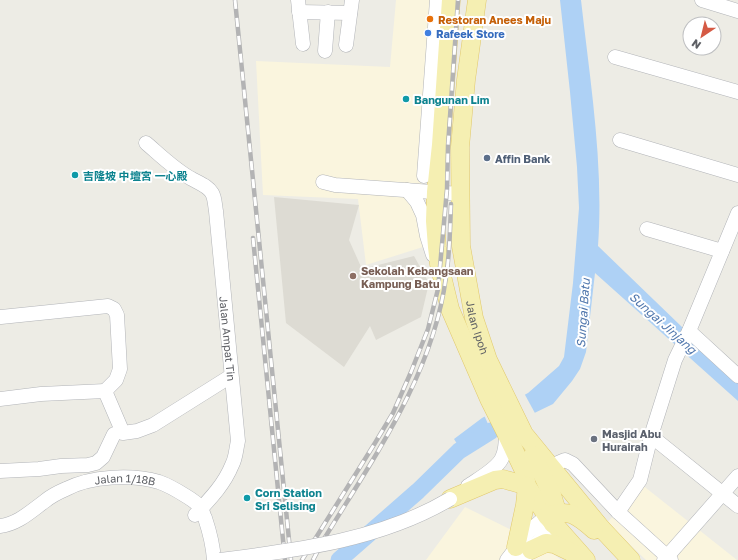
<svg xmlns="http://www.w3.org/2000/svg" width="738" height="560" font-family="'Golos Text','Noto Sans SC',sans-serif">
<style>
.commercial{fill:#faf5de}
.education{fill:#dddbd3}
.water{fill:#aed1f5}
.pier{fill:#edece5}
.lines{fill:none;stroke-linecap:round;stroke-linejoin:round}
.river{stroke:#aed1f5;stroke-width:17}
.minor-casing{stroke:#b2b4b8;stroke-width:15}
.major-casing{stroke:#e1c86b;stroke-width:19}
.minor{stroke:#fff;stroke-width:14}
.major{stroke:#f5efb2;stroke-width:18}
.rail-casing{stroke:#b3b3b4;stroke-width:4.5}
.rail{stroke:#fff;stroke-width:3;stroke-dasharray:9;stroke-linecap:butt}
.minor-bridge-casing{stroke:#b2b4b8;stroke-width:15;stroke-linecap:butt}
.minor-bridge{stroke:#fff;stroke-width:14}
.food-dot{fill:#e8710a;stroke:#fff;stroke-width:1.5}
.shop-dot{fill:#3f7fe0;stroke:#fff;stroke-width:1.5}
.culture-dot{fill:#0f9aa8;stroke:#fff;stroke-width:1.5}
.service-dot{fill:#5c6f8a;stroke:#fff;stroke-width:1.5}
.education-dot{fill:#8d6e63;stroke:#fff;stroke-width:1.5}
.worship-dot{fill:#6b7280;stroke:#fff;stroke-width:1.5}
.labels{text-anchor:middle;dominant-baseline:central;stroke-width:4;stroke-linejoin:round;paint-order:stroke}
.food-label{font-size:11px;font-weight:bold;fill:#c56008;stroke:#fff;text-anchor:start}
.shop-label{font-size:11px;font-weight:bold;fill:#366cbe;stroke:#fff;text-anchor:start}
.culture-label{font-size:11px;font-weight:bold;fill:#0d838f;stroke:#fff;text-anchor:start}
.service-label{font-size:11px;font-weight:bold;fill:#4e5e75;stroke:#fff;text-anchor:start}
.education-label{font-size:11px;font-weight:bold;fill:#785e54;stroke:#fff;text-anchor:start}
.street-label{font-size:11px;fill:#5d5f64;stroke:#fff}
.worship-label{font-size:11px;font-weight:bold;fill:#5b616d;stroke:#fff;text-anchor:start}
.water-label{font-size:12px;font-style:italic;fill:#5077ad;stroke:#fff}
</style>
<rect width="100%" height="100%" fill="#edece5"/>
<path class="commercial" d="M396 0H438L421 173 423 247 366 265 358 199 263 195 256 61 390 67Z
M641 484 737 560H646L607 523Z
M465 507 544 546 561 560H426Z"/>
<path class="education" d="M274 197 359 205 349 240 362 269 414 256 429 283 421 317 376 340 370 326 344 367 286 323Z"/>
<path class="water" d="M560 0H581C590 81 604 164 598 246L738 381V401L595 273 586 352 580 369 572 381 553 404 472 443 459 447 454 439 482 418 528 393 559 366 564 357 573 283 579 208 577 167 570 92Z"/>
<path class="pier" d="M524 393 536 415 493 435 484 415Z"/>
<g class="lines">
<path class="river" d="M339 560 418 491 459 451 491 431"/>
<defs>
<g id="minor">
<path d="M298 0 303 44"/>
<path d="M702 0 738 11"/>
<path d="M299 12 350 13"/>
<path d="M346 45 352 0"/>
<path d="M325 51 328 12"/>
<path d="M615 57 738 92"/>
<path d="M620 140 738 175"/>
<path id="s1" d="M146 143C160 155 175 170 192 179 199 183 208 186 212 193 215 198 215 206 216 211L238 441C236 449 236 458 232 465 224 485 209 500 195 515"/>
<path d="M424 176 437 0"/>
<path d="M323 182 335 185 460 194"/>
<path d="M407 190 417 202 423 215 427 236 433 255"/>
<path d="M647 229 722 251"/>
<path d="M1 317 108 306 114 309 117 315 120 369 116 380 105 391"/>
<path d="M689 331 738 376"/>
<path d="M0 399 41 394 105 391 123 433 137 431 153 425 231 376"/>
<path d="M651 436 738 506"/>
<path d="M551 466 565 460 573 464 618 512 671 560"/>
<path d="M0 471 39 469 61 466 88 465 96 463 103 457 114 434"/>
<path d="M468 486C478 479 497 469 502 458 506 450 506 441 506 433"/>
<path d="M618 512 640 480 651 436 675 360 689 331 738 213"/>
<path id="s2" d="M0 526C18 524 31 511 45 501 51 496 59 492 66 489 91 476 132 474 159 482 168 485 178 491 186 496 191 499 197 503 200 507 203 510 203 515 205 518 210 533 213 545 214 560"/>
<path d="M507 560 529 531 547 516"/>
<path d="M522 560 553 524"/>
<path d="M664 560 738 476"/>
</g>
<g id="major">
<path d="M451 0 441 145 436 192 435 221 437 247 439 264 450 309 489 399 506 433 524 471 527 486 547 516 586 560"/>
<path id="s3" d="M477 0 466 80 460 147 461 246 474 318 488 360 524 434 601 528 631 560"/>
<path d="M533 455 552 495 556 508 553 524"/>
<path d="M450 499 495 480 503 479 527 486"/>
<path d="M547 516C569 508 578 516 594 530"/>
<path d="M516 547 525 505 527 486"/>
<path d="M531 550 546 543 554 544 577 555"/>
</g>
</defs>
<use href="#minor" class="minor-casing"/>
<use href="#major" class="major-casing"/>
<use href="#minor" class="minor"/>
<use href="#major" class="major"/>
<defs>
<path id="rail" d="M235 0 291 560
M253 238 285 560
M302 560 375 443 393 413 411 372 428 329 438 289 447 189 448 146 458 0
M313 560 324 539C374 457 433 375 446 277 450 252 450 228 451 204"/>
</defs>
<use href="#rail" class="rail-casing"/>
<use href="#rail" class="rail"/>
<defs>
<path id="minor-bridge" d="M220 560C298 550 381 540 450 499"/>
</defs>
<use href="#minor-bridge" class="minor-bridge-casing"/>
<use href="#minor-bridge" class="minor-bridge"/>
</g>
<circle class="food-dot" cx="430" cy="19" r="4"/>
<circle class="shop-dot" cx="428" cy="33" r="4"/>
<g class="culture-dot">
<circle cx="406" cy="99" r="4"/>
<circle cx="75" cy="175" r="4"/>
<circle cx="247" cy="498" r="4"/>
</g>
<circle class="service-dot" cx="487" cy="158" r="4"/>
<circle class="education-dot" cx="353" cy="276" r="4"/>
<circle class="worship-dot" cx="594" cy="439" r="4"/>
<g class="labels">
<g class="food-label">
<text x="438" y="19">Restoran Anees Maju</text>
</g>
<g class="shop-label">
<text x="436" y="33">Rafeek Store</text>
</g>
<g class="culture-label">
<text x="414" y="99">Bangunan Lim</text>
<text x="83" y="175">吉隆坡 中壇宮 一心殿</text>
<text x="255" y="492">Corn Station<tspan x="255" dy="13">Sri Selising</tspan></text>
</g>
<g class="service-label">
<text x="495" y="158">Affin Bank</text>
</g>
<g class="education-label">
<text x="361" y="270">Sekolah Kebangsaan<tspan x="361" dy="13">Kampung Batu</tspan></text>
</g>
<g class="street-label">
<text stroke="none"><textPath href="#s3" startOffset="330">Jalan Ipoh</textPath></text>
<text stroke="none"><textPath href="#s1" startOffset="230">Jalan Ampat Tin</textPath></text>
<text stroke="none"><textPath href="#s2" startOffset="137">Jalan 1/18B</textPath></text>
</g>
<g class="worship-label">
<text x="602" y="433">Masjid Abu<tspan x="602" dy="13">Hurairah</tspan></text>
</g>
<g class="water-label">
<text transform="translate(583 313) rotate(-86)">Sungai Batu</text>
<text transform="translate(663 323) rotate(42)">Sungai Jinjang</text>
</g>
</g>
<g transform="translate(702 36) rotate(215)"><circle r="19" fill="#ffffff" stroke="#bebfc1"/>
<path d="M0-3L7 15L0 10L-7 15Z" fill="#d55a44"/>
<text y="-6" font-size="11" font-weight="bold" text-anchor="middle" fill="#5d5f64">N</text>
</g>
</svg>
